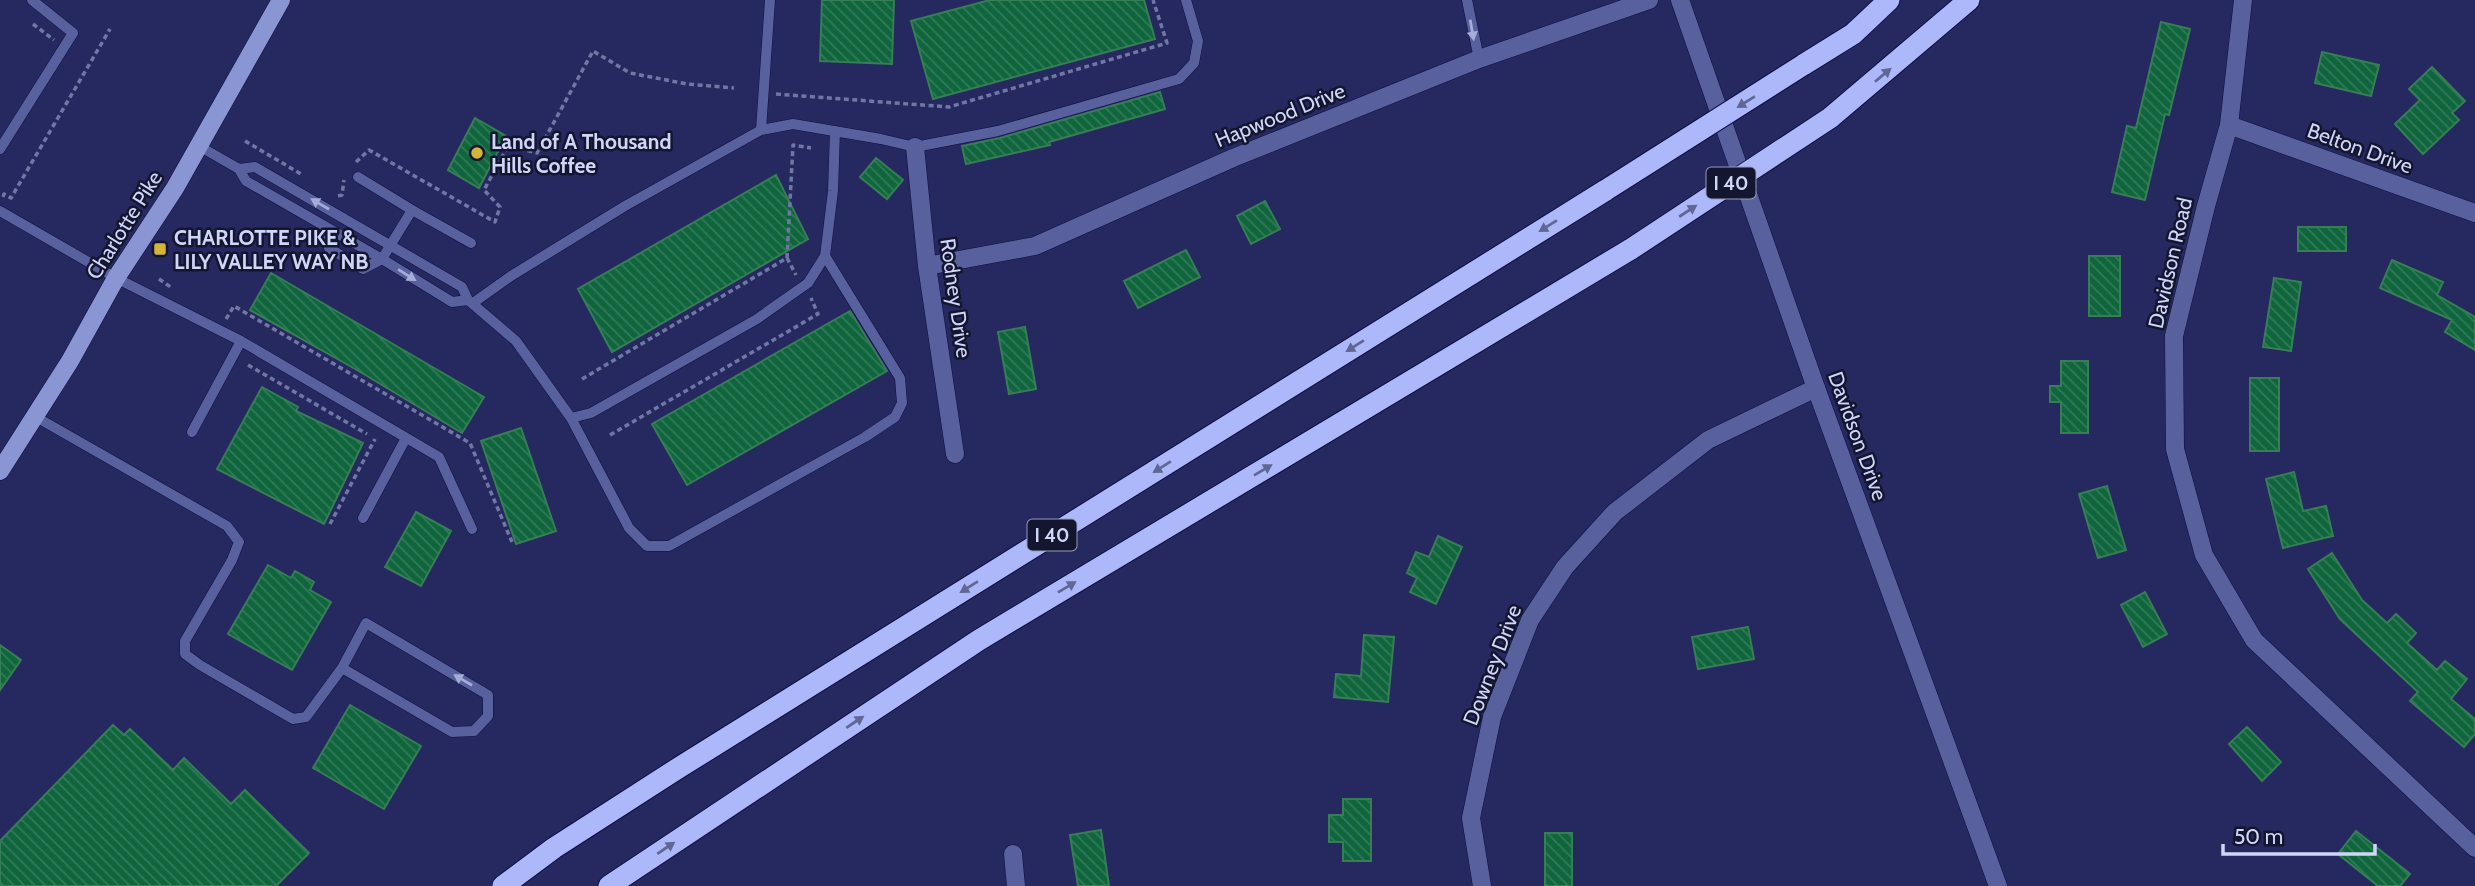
<svg xmlns="http://www.w3.org/2000/svg" width="2475" height="886" font-family="Cabin,sans-serif">
<style>
.building{fill:url(#building-back-hatch);stroke:#377d55;stroke-width:2}
.lines{fill:none;stroke-linecap:round;stroke-linejoin:round}
.lane-casing{stroke:#100e43;stroke-width:11}
.street-casing{stroke:#100e43;stroke-width:19}
.secondary-casing{stroke:#100e43;stroke-width:19}
.primary-casing{stroke:#100e43;stroke-width:19}
.highway-casing{stroke:#100e43;stroke-width:23}
.path{stroke:#7177a4;stroke-width:3.5;stroke-dasharray:5 3.5;stroke-linecap:butt}
.lane{stroke:#58619d;stroke-width:10}
.street{stroke:#58619d;stroke-width:18}
.secondary{stroke:#58619d;stroke-width:18}
.primary{stroke:#8a95d4;stroke-width:18}
.highway{stroke:#acb8f9;stroke-width:21}
.highway-bridge-casing{stroke:#100e43;stroke-width:23;stroke-linecap:butt}
.highway-bridge{stroke:#acb8f9;stroke-width:21}
.oneway{fill:#a5add8}
.oneway2{fill:#606794}
.poi-dot{fill:#d3b635;stroke:#13162e;stroke-width:2.5}
.labels{text-anchor:middle;dominant-baseline:central;stroke-width:5;stroke-linejoin:round;paint-order:stroke}
.shield{fill:#13162e;stroke:#979cbb;stroke-width:2}
.shield-label{font-size:19px;font-weight:bold;fill:#cfd6f8}
.street-label{font-size:21px;fill:#cfd6f8;stroke:#13162e}
.poi-label{font-size:21px;font-weight:bold;fill:#cfd6f8;stroke:#13162e;text-anchor:start}
</style>
<defs>
<pattern id="building-back-hatch" width="6" height="6" patternUnits="userSpaceOnUse" patternTransform="scale(1.75)"><rect width="6" height="6" fill="#0f653c"/><path d="M-1 5l2 2M0 0l6 6M5-1l2 2" fill="none" stroke="#317a59"/></pattern>
</defs>
<rect width="100%" height="100%" fill="#252960"/>
<path class="building" d="M822 0H894L892 64 820 61Z
M990 0H1144L1155 39 933 99 911 21Z
M2161 22 2190 29 2169 115 2165 114 2145 200 2112 192 2127 126 2136 128Z
M2322 52 2379 65 2371 96 2315 83Z
M2432 67 2465 101 2452 113 2459 120 2423 154 2395 124 2420 100 2409 89Z
M1160 92 1165 109 1049 142 1050 145 966 164 962 146 1000 138Z
M475 118 506 136 479 188 448 170Z
M876 158 903 180 887 199 860 177Z
M776 175 808 239 612 352 578 289Z
M1265 201 1280 229 1251 244 1237 216Z
M2298 227H2346V251H2298Z
M1186 250 1200 277 1138 308 1124 281Z
M2089 256H2120V316H2089Z
M2392 260 2443 282 2437 295 2475 317V350L2445 332 2452 320 2380 288Z
M271 273 484 397 462 433 357 370 250 310Z
M2274 278 2301 282 2291 351 2263 347Z
M850 311 887 371 687 485 652 424Z
M1025 327 1036 389 1009 394 998 332Z
M2061 361H2088V433H2061V402H2050V386H2061Z
M2250 378H2279V451H2250Z
M262 387 298 407 296 411 363 443 324 524 217 469Z
M521 428 556 531 516 544 481 441Z
M2294 472 2303 511 2326 506 2333 536 2283 548 2266 479Z
M2107 486 2126 550 2098 558 2079 494Z
M416 512 451 531 421 586 385 567Z
M1438 536 1462 547 1436 604 1410 592 1417 578 1407 573 1416 552 1429 557Z
M2332 553 2362 600 2387 623 2396 614 2416 633 2407 643 2437 670 2445 661 2467 679 2451 699 2475 719V734L2464 747 2410 701 2418 692 2340 619 2308 569Z
M268 565 291 578 295 571 314 582 310 590 331 602 292 670 228 634Z
M2145 592 2167 634 2143 647 2121 605Z
M1748 627 1754 659 1698 669 1692 637Z
M1364 635 1394 637 1388 702 1334 697 1336 674 1361 676Z
M0 645 21 660 0 690Z
M350 705 421 746 384 809 313 768Z
M113 725 124 735 130 729 173 770 184 758 231 804 245 790 309 853 276 886H0V841Z
M2247 727 2281 762 2262 781 2229 744Z
M1343 799H1371V861H1343V842H1329V815H1343Z
M1101 830 1109 886H1078L1070 835Z
M2356 831 2410 874 2400 886H2378L2338 854Z
M1545 833H1572V886H1545Z"/>
<g class="lines">
<defs>
<path id="lane" d="M1467 0 1479 59
M761 130 770 0
M199 146 239 169 246 181 382 259 452 302 468 300
M0 149 73 33 32 0
M239 169 255 167 462 287 468 300 516 341 571 418 591 413 757 319 808 283 825 256 833 191 835 131
M358 177 412 210
M0 211 116 278 241 341 439 457 472 529
M326 227 329 248 363 269 382 259 412 210 471 243
M473 303 511 276 625 206 761 130 793 124 881 139 915 147 998 131 1179 79 1194 63 1198 41 1186 0
M36 417 227 526 239 542 232 560 185 641V654L200 665 293 719 306 717 342 668 366 623 488 695V716L474 731 452 732 342 668
M571 418 629 528 647 546H669L865 437 895 417 902 403 900 378 825 256
M192 432 241 341
M363 518 406 438"/>
<path id="street" d="M2229 125 2475 213
M915 147 927 266 955 454
M927 266 1035 246 1233 158 1479 59 1649 0
M1013 854 1016 886
M1482 886 1471 818 1492 717 1530 620 1565 567 1615 512 1708 440 1816 388"/>
<path id="secondary" d="M1680 0 1816 388 1998 886
M2243 0 2229 125 2206 206 2174 336 2175 449 2204 555 2254 640 2475 848"/>
<path id="primary" d="M0 471 70 361 116 278 175 188 281 0"/>
<path id="highway" d="M1803 65 1853 34 1889 0
M1830 118 1969 0
M503 886 554 848 680 767 1606 190
M609 886 979 640 1631 249"/>
</defs>
<use href="#lane" class="lane-casing"/>
<use href="#street" class="street-casing"/>
<use href="#secondary" class="secondary-casing"/>
<use href="#primary" class="primary-casing"/>
<use href="#highway" class="highway-casing"/>
<path class="path" d="M33 24 54 40
M776 94 949 107 1167 43 1153 0
M245 141 301 174
M356 162 369 150 495 222 500 207 484 190 508 146 537 153 593 51 630 73 687 84 734 88
M338 196 342 195 344 180
M3 197 4 194 11 198 110 29
M787 258 796 275
M159 279 172 288
M226 319 234 306 470 443 512 542
M248 365 367 434
M582 379 787 258 793 145 811 148
M610 435 818 314 811 298
M330 524 375 439"/>
<use href="#lane" class="lane"/>
<use href="#street" class="street"/>
<use href="#secondary" class="secondary"/>
<use href="#primary" class="primary"/>
<use href="#highway" class="highway"/>
<defs>
<path id="highway-bridge" d="M1606 190 1803 65
M1631 249 1830 118"/>
</defs>
<use href="#highway-bridge" class="highway-bridge-casing"/>
<use href="#highway-bridge" class="highway-bridge"/>
</g>
<defs><path id="oneway-solid" d="M-6-.8H1V-3.2L6.5 0L1 3.2V.8H-6Z" transform="scale(1.75)"/></defs>
<g class="oneway">
<use href="#oneway-solid" transform="translate(1472 30) rotate(80)"/>
<use href="#oneway-solid" transform="translate(320 204) rotate(-150)"/>
<use href="#oneway-solid" transform="translate(407 275) rotate(32)"/>
<use href="#oneway-solid" transform="translate(463 680) rotate(-150)"/>
</g>
<g class="oneway2">
<use href="#oneway-solid" transform="translate(1883 75) rotate(-40)"/>
<use href="#oneway-solid" transform="translate(1746 102) rotate(148)"/>
<use href="#oneway-solid" transform="translate(1688 211) rotate(-33)"/>
<use href="#oneway-solid" transform="translate(1548 226) rotate(148)"/>
<use href="#oneway-solid" transform="translate(1355 346) rotate(148)"/>
<use href="#oneway-solid" transform="translate(1162 467) rotate(148)"/>
<use href="#oneway-solid" transform="translate(1263 470) rotate(-31)"/>
<use href="#oneway-solid" transform="translate(969 587) rotate(148)"/>
<use href="#oneway-solid" transform="translate(1067 587) rotate(-31)"/>
<use href="#oneway-solid" transform="translate(855 722) rotate(-34)"/>
<use href="#oneway-solid" transform="translate(666 848) rotate(-34)"/>
</g>
<g class="poi-dot">
<circle cx="477" cy="153" r="7"/>
<rect x="153" y="242" width="14" height="14" rx="3.5"/>
</g>
<g class="labels">
<g class="shield">
<rect x="1706.5" y="167.5" width="49" height="31" rx="5"/>
<rect x="1027.5" y="519.5" width="49" height="31" rx="5"/>
</g>
<g class="shield-label">
<text x="1731" y="183">I 40</text>
<text x="1052" y="535">I 40</text>
</g>
<g class="street-label">
<text transform="translate(1280 115) rotate(-22)">Hapwood Drive</text>
<text transform="translate(2360 148) rotate(20)">Belton Drive</text>
<text transform="translate(124 225) rotate(-58)">Charlotte Pike</text>
<text transform="translate(2170 263) rotate(-77)">Davidson Road</text>
<text transform="translate(956 298) rotate(82)">Rodney Drive</text>
<text transform="translate(1858 436) rotate(70)">Davidson Drive</text>
<text transform="translate(1492 665) rotate(-69)">Downey Drive</text>
</g>
<g class="poi-label">
<text x="491" y="141">Land of A Thousand<tspan x="491" dy="24">Hills Coffee</tspan></text>
<text x="174" y="237">CHARLOTTE PIKE &amp;<tspan x="174" dy="24">LILY VALLEY WAY NB</tspan></text>
</g>
</g>
<path d="M2223 844v10h152v-10" fill="none" stroke="#cfd6f8" stroke-width="3.5"/>
<text x="2234" y="844" font-size="21" fill="#cfd6f8" stroke="#13162e" stroke-width="5" paint-order="stroke">50 m</text>
</svg>
